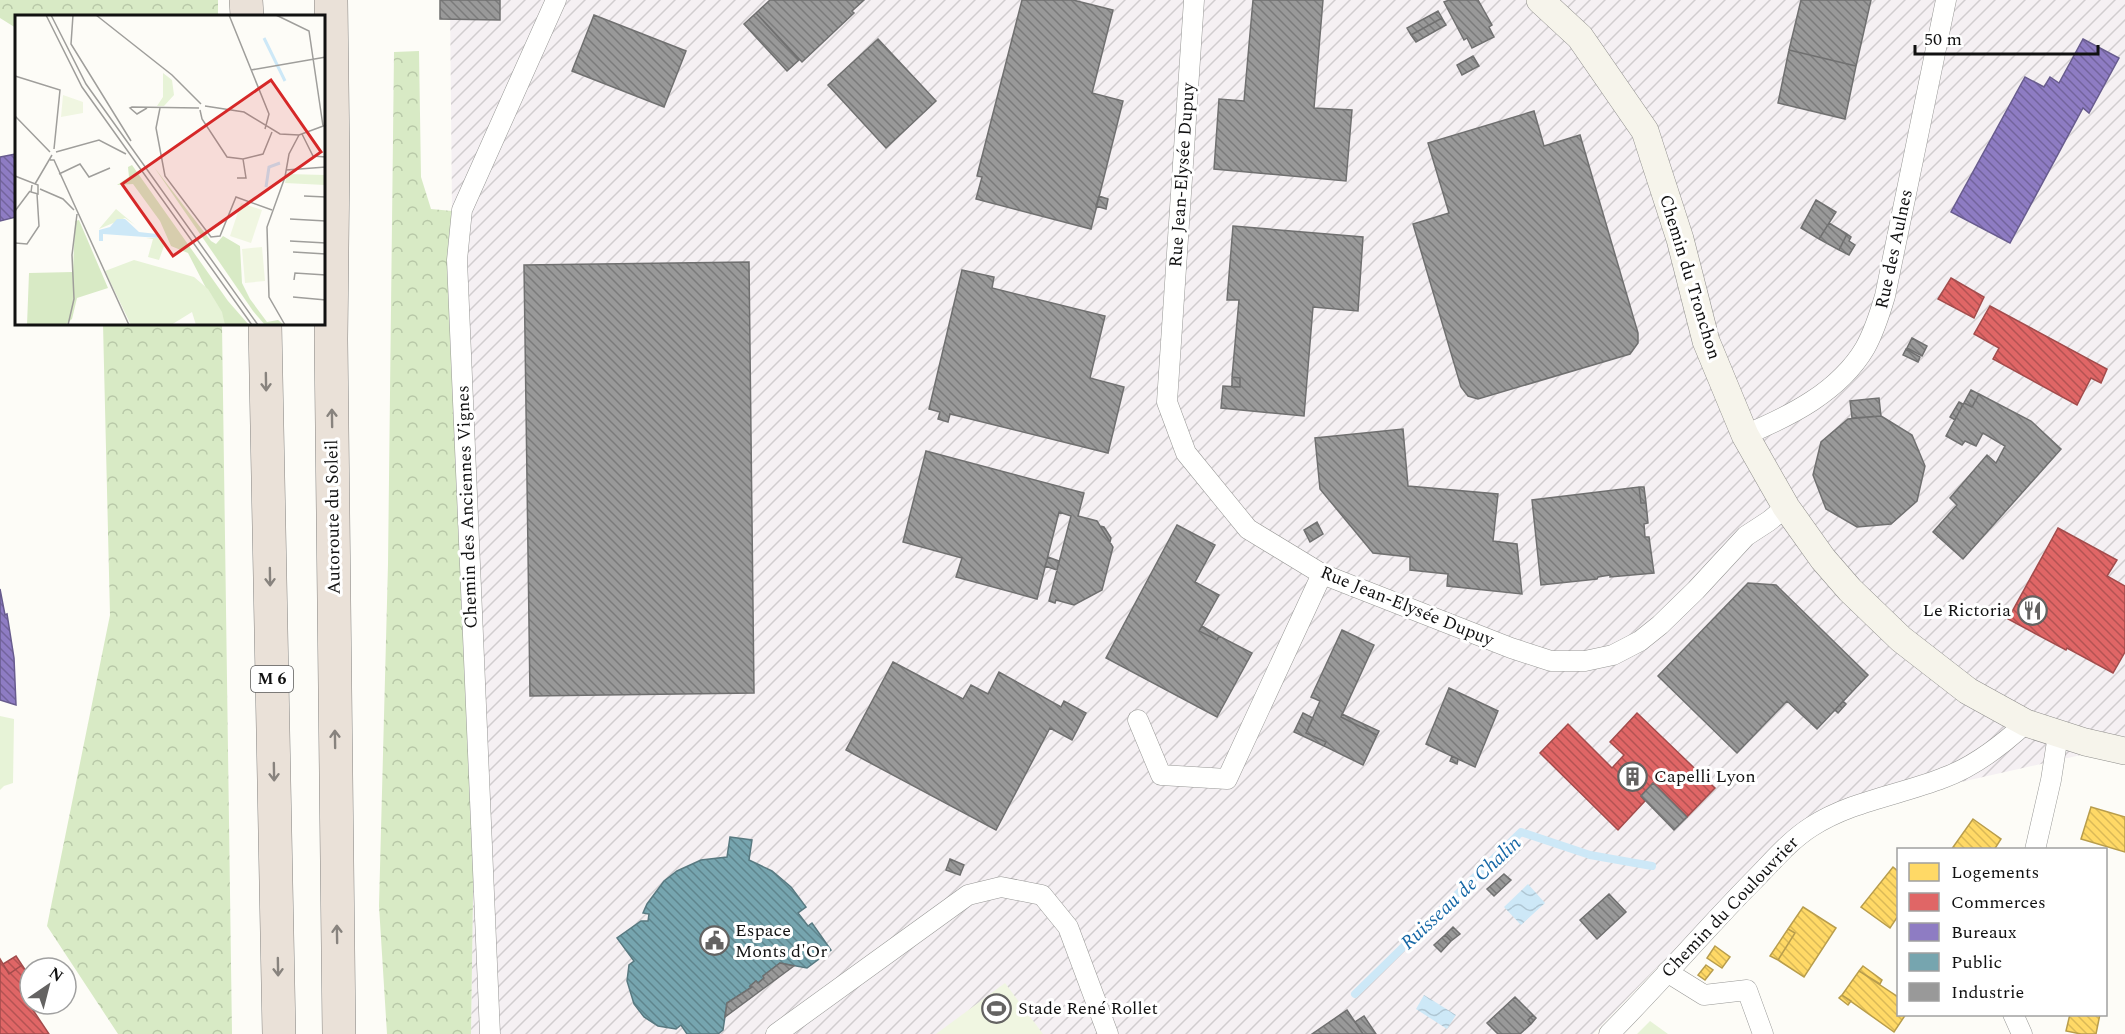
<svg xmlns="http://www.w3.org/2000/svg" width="2125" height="1034" font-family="Spectral,serif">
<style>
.industrial{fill:url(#industrial-furrows)}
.grass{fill:#e7f3d7}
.forest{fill:url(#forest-crowns)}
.pitch{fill:#f0f6e1}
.water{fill:url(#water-waves)}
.homes{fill:url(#homes-back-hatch);stroke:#b89d4c;stroke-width:1.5}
.shops{fill:url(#shops-back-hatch);stroke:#a24c4c;stroke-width:1.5}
.offices{fill:url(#offices-back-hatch);stroke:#685c8e;stroke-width:1.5}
.public{fill:url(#public-back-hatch);stroke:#587980;stroke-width:1.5}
.industry{fill:url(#industry-back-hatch);stroke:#707070;stroke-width:1.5}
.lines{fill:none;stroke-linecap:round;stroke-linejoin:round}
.stream{stroke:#cde8f7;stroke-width:8}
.street-casing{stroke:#979795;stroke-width:21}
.secondary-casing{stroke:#8e8d8b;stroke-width:28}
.highway-casing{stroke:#858482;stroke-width:34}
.street{stroke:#fffffe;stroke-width:20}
.secondary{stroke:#f6f4eb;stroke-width:27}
.highway{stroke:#eae1d8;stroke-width:33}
.oneway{stroke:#88837e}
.labels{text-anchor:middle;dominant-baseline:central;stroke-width:6;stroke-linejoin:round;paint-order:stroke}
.shield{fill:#fff;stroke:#585858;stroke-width:1.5}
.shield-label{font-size:16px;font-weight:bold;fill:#111}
.street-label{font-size:18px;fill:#111;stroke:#fff}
.poi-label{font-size:18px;fill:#111;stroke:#fff;text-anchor:start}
.water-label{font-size:20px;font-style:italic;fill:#1768a6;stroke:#fff}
.inset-river{fill:none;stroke:#cde8f7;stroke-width:3}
.inset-road{fill:none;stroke:#9f9e9b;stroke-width:1.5}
.view{fill:#d62828;fill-opacity:0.15;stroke:#d62828;stroke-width:3}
.inset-edge{fill:none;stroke:#111;stroke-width:3}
</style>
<defs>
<pattern id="industrial-furrows" width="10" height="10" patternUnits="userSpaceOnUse" patternTransform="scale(1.5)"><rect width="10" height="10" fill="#f5f0f3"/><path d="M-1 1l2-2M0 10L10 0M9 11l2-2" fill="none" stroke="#d1cdcf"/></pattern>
<pattern id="forest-crowns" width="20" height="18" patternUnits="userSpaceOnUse" patternTransform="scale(1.5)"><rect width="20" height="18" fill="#d8eac5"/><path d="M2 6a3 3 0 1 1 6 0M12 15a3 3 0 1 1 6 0" fill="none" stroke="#b8c8a8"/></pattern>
<pattern id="water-waves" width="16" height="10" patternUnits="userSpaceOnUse" patternTransform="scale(1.5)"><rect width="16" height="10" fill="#cde8f7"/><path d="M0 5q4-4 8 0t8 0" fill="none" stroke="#afc6d3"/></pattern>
<pattern id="homes-back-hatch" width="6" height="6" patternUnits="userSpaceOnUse" patternTransform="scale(1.5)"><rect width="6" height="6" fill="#ffd966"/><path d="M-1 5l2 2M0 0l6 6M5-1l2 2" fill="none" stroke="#dab957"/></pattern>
<pattern id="shops-back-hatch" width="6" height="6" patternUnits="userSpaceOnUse" patternTransform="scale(1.5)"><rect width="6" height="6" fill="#e06666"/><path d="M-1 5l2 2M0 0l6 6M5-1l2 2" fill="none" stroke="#b45353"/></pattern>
<pattern id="offices-back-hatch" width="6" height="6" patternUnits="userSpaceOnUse" patternTransform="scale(1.5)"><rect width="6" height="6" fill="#8e7cc3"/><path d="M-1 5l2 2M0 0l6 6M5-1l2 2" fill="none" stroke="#73649d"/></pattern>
<pattern id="public-back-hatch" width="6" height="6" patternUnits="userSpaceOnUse" patternTransform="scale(1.5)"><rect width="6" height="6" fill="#76a5af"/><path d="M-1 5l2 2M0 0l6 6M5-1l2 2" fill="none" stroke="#5f858d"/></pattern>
<pattern id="industry-back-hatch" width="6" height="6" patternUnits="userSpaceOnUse" patternTransform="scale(1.5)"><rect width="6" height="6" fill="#999"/><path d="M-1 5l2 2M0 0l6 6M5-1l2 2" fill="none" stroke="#7b7b7b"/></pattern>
</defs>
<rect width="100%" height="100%" fill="#fdfcf7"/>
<path class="industrial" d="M450 0H2125V752L2112 748 1819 814 1784 836 1593 1034H471L474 828 452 211Z"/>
<path class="grass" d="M0 716 14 719 13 783 4 786 0 790Z
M1650 1021 1668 1034H1637Z"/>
<path class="forest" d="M0 0H218V16H16V28L0 18Z
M419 51 421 177 431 209 452 211 474 828 471 1034H387L379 906 388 564 394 52Z
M103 324H222L232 1034H118L47 926 110 615Z"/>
<path class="pitch" d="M1005 983 1043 1034H936Z"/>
<path class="water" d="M1528 884 1545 903 1521 925 1504 907Z
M1424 995 1456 1015 1447 1029 1416 1009Z"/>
<path class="homes" d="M2091 807 2125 817V852L2081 839Z
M1973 819 2001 839 1994 850H1951Z
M1893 867 1898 871V916L1890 928 1861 907Z
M1803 907 1836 928 1804 977 1778 960 1795 933 1788 929Z
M1788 929 1795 933 1778 960 1770 956Z
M1715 946 1730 957 1722 968 1707 958Z
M1706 965 1713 970 1705 980 1698 975Z
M1863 966 1882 980 1880 984 1859 971Z
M1859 971 1898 997V1014H1906L1894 1032 1842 995Z
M1842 995 1851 1001 1848 1005 1839 998Z
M2070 1014H2100L2096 1034H2081L2066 1031Z"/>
<path class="shops" d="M1951 278 1984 297 1974 318 1938 299Z
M1990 306 2107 369 2101 383 2091 378 2077 405 1993 359 1999 348 1974 334Z
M2058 528 2117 560 2107 576 2125 586V652L2113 673 2067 648 2066 650 2008 619Z
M1637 713 1715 788 1687 817 1653 783 1641 796 1645 801 1618 830 1540 753 1568 724 1612 768 1624 755 1610 742Z
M16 956 22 965 9 974 3 964Z
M0 959 9 974 22 965 30 977V1000L27 1001 49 1034H0Z"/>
<path class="offices" d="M2083 39 2119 58 2089 113 2083 108 2010 243 1951 212 2025 77 2044 87 2050 77 2059 83Z
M16 154V217L0 221V157Z
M0 589 5 615 7 614 14 658 16 705 0 700Z"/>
<path class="public" d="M730 837 752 840 749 860 772 871 791 887 806 907 798 913 808 926 812 923 831 950 807 968 780 963 763 976 764 978 758 983 756 981 750 986 752 987 727 1003 723 1030 718 1034H687L681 1025 676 1029 658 1026 644 1017 634 1004 627 981 629 965 634 961 617 938 641 921H648L649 914 643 913 647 904 664 881 677 871 701 860 727 857Z"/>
<path class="industry" d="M440 0H500V20L440 19Z
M770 0H864L852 11 854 13 802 62 756 13Z
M1022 0H1073L1113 10 1092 93 1123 101 1091 229 976 199 982 177 977 176Z
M1253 0H1323L1314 108 1352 110 1346 181 1214 169 1219 99 1244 101Z
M1449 0H1478L1492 25 1489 27 1494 37 1472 48 1467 38 1464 40 1444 2Z
M1801 0H1871L1856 66 1789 50Z
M1438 11 1442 18 1411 35 1407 28Z
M756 13 799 60 787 71 744 24Z
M594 15 686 51 664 107 572 71Z
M1442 18 1446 25 1416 42 1411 35Z
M878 39 936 101 886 148 828 85Z
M1789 50 1856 66 1845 119 1778 103Z
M1473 56 1479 66 1462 75 1457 65Z
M1534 111 1544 146 1580 135 1638 333V343L1630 354 1478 399 1468 396 1461 387 1413 224 1449 213 1428 143Z
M1099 196 1108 199 1106 209 1096 206Z
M1816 200 1836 212 1819 239 1801 228Z
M1829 223 1847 234 1839 250 1819 239Z
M1233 226 1363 237 1358 311 1313 307 1304 416 1221 408 1223 386 1240 387V378L1232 377 1239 300H1227Z
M1847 234 1851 237 1849 241 1855 245 1849 255 1839 250Z
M749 262 754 693 530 696 524 265Z
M962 270 994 277 992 288 1105 316 1090 378 1124 387 1108 453 950 414 948 422 938 419 940 412 929 409Z
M1912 338 1927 346 1922 356 1907 348Z
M1906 349 1920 357 1918 362 1903 355Z
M1232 377 1240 378V387H1232Z
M1971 390 1979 394 1972 407 1964 403Z
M1979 394 2031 421 2061 449 1963 559 1933 532 1957 505 1950 498 1987 455 1996 463 2005 446 1983 433 1976 446 1965 441 1962 445 1946 436 1964 403 1972 407Z
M1879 398 1881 416 1852 418 1850 401Z
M1959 402 1963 404 1955 420 1950 417Z
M1881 416 1912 435 1925 466 1917 501 1891 524 1857 527 1826 509 1813 475 1821 442 1848 419Z
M1403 429 1408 486 1498 494 1493 541 1517 544 1522 594 1447 586 1448 574 1410 570V557L1373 553 1320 489 1315 438Z
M926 451 1084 493 1078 516 1097 521 1113 547 1102 590 1074 605 1056 600 1055 603 1049 601 1071 516 1059 512 1037 599 956 577 962 558 903 542Z
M1639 487 1641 503H1646L1648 523 1644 524 1645 537H1649L1654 573 1610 577V575L1598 577 1597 579 1541 585 1532 500Z
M1639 487H1644L1646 503H1641Z
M1317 522 1323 534 1310 542 1304 530Z
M1177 525 1215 545 1195 582 1219 595 1199 631 1217 640 1219 636 1252 653 1217 717 1106 658Z
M1100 526 1104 527 1111 538 1110 542Z
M1048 557 1059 561 1057 570 1045 566Z
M1748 583 1776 585 1868 675 1817 729 1787 701 1737 753 1658 676Z
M1202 626 1219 636 1217 640 1199 631Z
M1342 630 1374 645 1341 717 1377 735 1363 765 1324 746 1326 742 1306 733 1320 701 1311 697Z
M893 662 963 699 971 685 988 694 999 672 1061 707 1064 701 1086 713 1072 740 1050 728 996 830 846 750Z
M1449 688 1498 711 1475 767 1426 744Z
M1843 701 1846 704 1838 713 1835 710Z
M1303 713 1313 718 1306 733 1326 742 1324 746 1294 732Z
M1342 714 1379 731 1377 735 1341 717Z
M1452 756 1458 759 1457 764 1450 761Z
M1653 783 1687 817 1674 830 1641 796Z
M950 859 964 865 960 875 946 870Z
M1504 874 1511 880 1494 896 1487 889Z
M1609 894 1626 912 1597 939 1580 920Z
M1453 927 1460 934 1451 941 1445 935Z
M1445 935 1451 941 1441 952 1434 945Z
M780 963 794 966 725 1017 727 1003 752 987 750 986 756 981 758 983 764 978 763 976Z
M1515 997 1533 1015 1528 1020 1531 1024 1520 1034H1498L1487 1023Z
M1347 1010 1363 1034H1312Z
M1533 1015 1536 1018 1531 1024 1528 1020Z
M1364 1016 1376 1034H1363L1355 1022Z"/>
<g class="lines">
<path class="stream" d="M1355 994 1521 832 1590 855 1652 866"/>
<defs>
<path id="street" d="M1194 0 1167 402 1186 453 1248 529 1322 574 1511 648 1551 661H1585L1613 655 1640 641 1660 625 1696 590 1746 536 1769 521 1786 507
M1745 435C1790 416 1839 392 1865 348 1874 332 1880 313 1885 296L1946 0
M1138 720 1161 775 1227 779 1322 574
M2035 850 2051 780 2058 735
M1667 972 1704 995 1747 990 1763 1034
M2013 1014 2022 1034
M490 1034 457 260 462 210 556 0
M776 1034 968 895 1001 887 1042 895 1068 927 1108 1034
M1609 1034C1658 985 1703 932 1752 882 1771 863 1789 841 1811 827 1851 801 1900 795 1943 778 1974 767 2002 745 2026 723"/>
<path id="secondary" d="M1540 0 1580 37 1645 131 1680 239 1706 341 1745 435 1786 507 1823 559 1850 590 1901 639 1968 691 2026 723 2085 742 2125 751"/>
<path id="highway" d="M246 0 247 16
M331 0 333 160 331 339 339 1034
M265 324 279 1034"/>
</defs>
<use href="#street" class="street-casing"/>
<use href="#secondary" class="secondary-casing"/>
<use href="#highway" class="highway-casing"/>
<use href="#street" class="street"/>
<use href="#secondary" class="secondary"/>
<use href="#highway" class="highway"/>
</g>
<defs><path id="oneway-shaft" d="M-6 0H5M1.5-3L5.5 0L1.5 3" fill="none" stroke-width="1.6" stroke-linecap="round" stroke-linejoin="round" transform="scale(1.5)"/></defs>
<g class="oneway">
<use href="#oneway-shaft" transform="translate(266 382) rotate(89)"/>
<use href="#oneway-shaft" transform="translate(332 418) rotate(-91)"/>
<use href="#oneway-shaft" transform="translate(270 577) rotate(89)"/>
<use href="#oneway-shaft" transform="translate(335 739) rotate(-91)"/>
<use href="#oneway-shaft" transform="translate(274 772) rotate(89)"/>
<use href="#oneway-shaft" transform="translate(337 934) rotate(-91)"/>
<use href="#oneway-shaft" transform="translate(278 967) rotate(89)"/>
</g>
<defs>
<symbol id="restaurant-ring" viewBox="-11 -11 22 22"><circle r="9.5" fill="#fff" stroke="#646362" stroke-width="1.5"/><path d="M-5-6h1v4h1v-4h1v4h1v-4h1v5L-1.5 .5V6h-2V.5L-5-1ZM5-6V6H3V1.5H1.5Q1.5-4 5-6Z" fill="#646362"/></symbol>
<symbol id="building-ring" viewBox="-11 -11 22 22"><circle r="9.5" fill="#fff" stroke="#646362" stroke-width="1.5"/><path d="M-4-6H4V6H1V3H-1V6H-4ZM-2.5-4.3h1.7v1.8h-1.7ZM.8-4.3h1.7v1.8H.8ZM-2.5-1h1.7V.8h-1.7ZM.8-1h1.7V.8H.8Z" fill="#646362"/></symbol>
<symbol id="civic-ring" viewBox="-11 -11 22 22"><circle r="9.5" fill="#fff" stroke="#646362" stroke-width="1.5"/><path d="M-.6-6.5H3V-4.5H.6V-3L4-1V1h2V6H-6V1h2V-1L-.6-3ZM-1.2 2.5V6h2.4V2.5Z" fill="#646362"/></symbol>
<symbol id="stadium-ring" viewBox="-11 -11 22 22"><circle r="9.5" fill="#fff" stroke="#646362" stroke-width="1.5"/><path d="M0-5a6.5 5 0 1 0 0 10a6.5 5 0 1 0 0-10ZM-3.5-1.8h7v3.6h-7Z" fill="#646362"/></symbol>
</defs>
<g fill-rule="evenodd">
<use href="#restaurant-ring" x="2016" y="594" width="33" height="33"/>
<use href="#building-ring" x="1616" y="760" width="33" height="33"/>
<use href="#civic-ring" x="698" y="924" width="33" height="33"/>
<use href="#stadium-ring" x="980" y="992" width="33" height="33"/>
</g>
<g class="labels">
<rect class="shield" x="251" y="666" width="42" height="26" rx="4.5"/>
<g class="shield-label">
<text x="272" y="679">M 6</text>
</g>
<g class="street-label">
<text transform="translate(1182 175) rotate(-86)">Rue Jean-Elysée Dupuy</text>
<text transform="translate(1894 249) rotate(-78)">Rue des Aulnes</text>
<text transform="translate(1690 277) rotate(73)">Chemin du Tronchon</text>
<text transform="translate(467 507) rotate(-92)">Chemin des Anciennes Vignes</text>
<text transform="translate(333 517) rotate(-91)">Autoroute du Soleil</text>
<text transform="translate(1407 606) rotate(22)">Rue Jean-Elysée Dupuy</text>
<text transform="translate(1730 907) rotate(-46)">Chemin du Coulouvrier</text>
</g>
<g class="poi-label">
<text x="2011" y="610" text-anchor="end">Le Rictoria</text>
<text x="1654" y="776">Capelli Lyon</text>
<text x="735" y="930">Espace<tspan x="735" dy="21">Monts d'Or</tspan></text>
<text x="1018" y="1008">Stade René Rollet</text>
</g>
<g class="water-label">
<text transform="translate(1461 893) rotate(-43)">Ruisseau de Chalin</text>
</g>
</g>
<g transform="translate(15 15)">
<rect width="310" height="310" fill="#fdfcf7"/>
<path d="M148 58 157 65 159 80 149 91H142L148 82ZM272 159 310 160V170L270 168ZM101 194 120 210 110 203 84 214ZM143 218 149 231 144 245 133 242 138 224 131 223H144Z" fill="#e7f3d7"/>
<path d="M117 150 213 286 234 310H210L173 238 156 231 145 206 118 169 102 170 114 162 113 152ZM139 152 196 226 201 229 208 221 225 231 227 268 235 284 252 307 263 305 269 310H250L238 296ZM64 205 93 273 62 283 57 304 51 309 12 310 14 258 58 257 60 206Z" fill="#d8eac5"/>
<path d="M119 245 179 262 193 274 207 297 210 310H181L177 297 156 310H116L90 256Z" fill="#e7f3d7"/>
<path d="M48 80 68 87V98L46 102ZM226 188 247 195 236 228 215 221ZM247 232 250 266 230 268 227 234Z" fill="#f0f6e1"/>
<path d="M102 204H110L124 217 142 219 144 223 88 219V226H84V215L95 212Z" fill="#cde8f7"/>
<path class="inset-river" d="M249 23 270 66M251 172 254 152 265 148"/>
<path class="inset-road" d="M31 0 67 72 237 310M36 0 71 69 243 310M58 0 56 29 116 126M81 0 157 60 186 89M214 0 254 99 250 114M261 0 294 16 308 111M236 55 311 42M0 61 45 75 39 134M190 91 229 97 265 119 284 120 311 110M132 93 122 99 115 93 117 92 184 93M145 93 141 113 150 161 196 222 205 221 221 182 257 195M185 95 187 104 212 142 228 144 248 139 257 117M0 101 35 137M287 119 298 141 311 142M41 137 84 125 111 139M35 145H39L114 310M271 155 311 152M44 159 65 149 74 162 95 153M0 161 23 170V179L16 177 17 170M222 163H231L228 144M20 169 37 140M25 174 48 184 59 195M289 181 311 182M0 196 15 176M275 204 311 206M275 226 311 228M0 228 12 229 24 211 22 179M278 237 311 239M279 265 280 258 311 260M278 282 311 285M53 310 59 284 57 240 62 199M270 310 254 282 252 212 270 162 274 139 284 120"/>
<path class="view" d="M256 65 306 137 158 241 107 169Z"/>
<rect width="310" height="310" class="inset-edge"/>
</g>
<rect x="1897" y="848" width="210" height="168" fill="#ffffff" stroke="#a0a0a0" stroke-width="1.5"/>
<rect x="1909" y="863" width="30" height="18" fill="#ffd966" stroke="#a0a0a0" stroke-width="1.5"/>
<text x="1951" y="878" font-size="18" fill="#111111">Logements</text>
<rect x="1909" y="893" width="30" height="18" fill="#e06666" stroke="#a0a0a0" stroke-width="1.5"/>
<text x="1951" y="908" font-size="18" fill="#111111">Commerces</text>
<rect x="1909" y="923" width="30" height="18" fill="#8e7cc3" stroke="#a0a0a0" stroke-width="1.5"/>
<text x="1951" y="938" font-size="18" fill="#111111">Bureaux</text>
<rect x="1909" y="953" width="30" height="18" fill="#76a5af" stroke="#a0a0a0" stroke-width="1.5"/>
<text x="1951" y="968" font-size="18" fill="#111111">Public</text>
<rect x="1909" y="983" width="30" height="18" fill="#999999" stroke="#a0a0a0" stroke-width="1.5"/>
<text x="1951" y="998" font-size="18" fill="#111111">Industrie</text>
<g transform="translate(48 986) rotate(35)"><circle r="28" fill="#ffffff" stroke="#a0a0a0" stroke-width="1.5"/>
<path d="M0-4.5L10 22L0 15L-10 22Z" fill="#646362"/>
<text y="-9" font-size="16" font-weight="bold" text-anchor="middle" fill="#111111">N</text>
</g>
<path d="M1915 45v9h183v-9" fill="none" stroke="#111111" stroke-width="3"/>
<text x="1924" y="45" font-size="18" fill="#111111" stroke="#ffffff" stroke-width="4.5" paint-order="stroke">50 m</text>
</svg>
